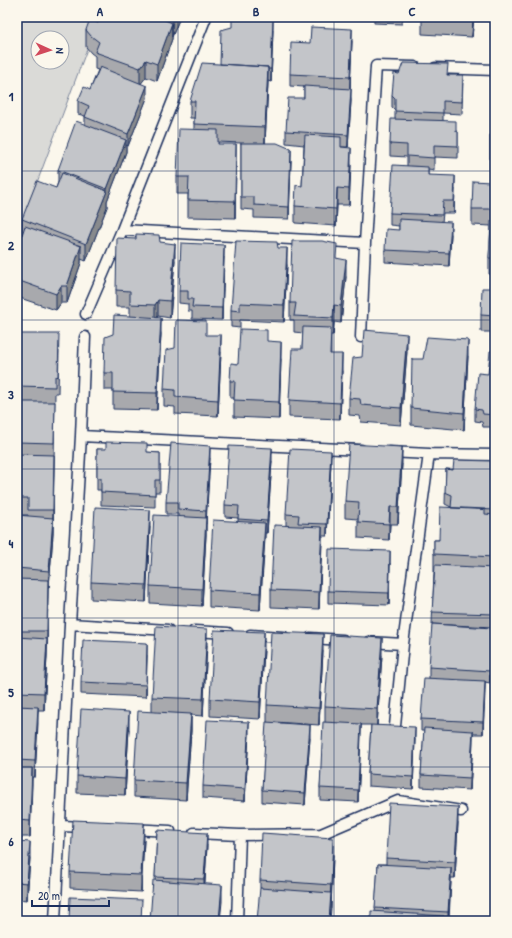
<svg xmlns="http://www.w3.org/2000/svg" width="512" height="938" font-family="'Patrick Hand',sans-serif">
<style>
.green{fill:#dadad7;stroke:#7a849a;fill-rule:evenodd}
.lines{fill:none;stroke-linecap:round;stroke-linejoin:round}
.service-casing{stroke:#1b2f5e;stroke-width:13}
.service{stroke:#fbf7ec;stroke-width:10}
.wall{fill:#a8a9ad;stroke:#1b2f5e}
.shaded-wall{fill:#888a8d;stroke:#1b2f5e}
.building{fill:#c3c5c9;stroke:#1b2f5e}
.grid{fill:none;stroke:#1b2f5e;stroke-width:1;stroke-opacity:0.55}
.neatline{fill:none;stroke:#1b2f5e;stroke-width:1.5}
.grid-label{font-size:13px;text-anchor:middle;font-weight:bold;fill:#1b2f5e}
</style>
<rect width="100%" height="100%" fill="#fbf7ec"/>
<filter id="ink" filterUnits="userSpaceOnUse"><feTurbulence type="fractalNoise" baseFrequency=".025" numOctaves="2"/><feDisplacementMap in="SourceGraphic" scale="8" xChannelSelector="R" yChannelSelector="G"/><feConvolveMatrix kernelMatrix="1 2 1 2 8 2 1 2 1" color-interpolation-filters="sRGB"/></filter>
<g filter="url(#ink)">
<path class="green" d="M17 17H99L17 236ZM38 38H62V62H38Z"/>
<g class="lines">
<defs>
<path id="service" d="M435 68 495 70
M122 230 365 243
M86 314 122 230 206 17
M361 337 365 243 376 66 415 67
M81 436 361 450
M389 452 429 454 495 455
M70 624 168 630
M194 631 228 633
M250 635 284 637
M310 638 343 640
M369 642 403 644
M395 726 403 644 429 454
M61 826 86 827
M130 829 170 831
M194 833 240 835 321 834 398 801 461 811
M55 921 70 624 81 436 85 337
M237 921 240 835"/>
</defs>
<use href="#service" class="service-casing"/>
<use href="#service" class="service"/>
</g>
<path class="wall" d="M122 17H180L172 37V39L157 81 146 77 141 83 147 98 128 146 126 145V152L107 201V207L86 261 81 259V263L67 303H61L56 310 17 297V240L20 241 22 236V219L56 188 58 182V170L85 124V116L78 114V101L90 90 98 70 95 69V56L91 53 86 47V30L98 23 122 19 123 17Z
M374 17H413L412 19 403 18 402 24 374 23Z
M422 17H474L472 37 422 34Z
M273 30 271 82 268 81 265 143 291 161 289 219 254 218V210L241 209V143L218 142V144L236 161 235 218 188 217V194H177V177L194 129V118H190V101L220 64Z
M352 41 350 89 351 101 348 147H341L351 165 349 205H337L336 226 295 223V206L302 186 304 145 286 143V131L304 98V87L290 86V74L310 43Z
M399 74 463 75 462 114 443 113V120L456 131 458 132V158L434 157V170L428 169V175L455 189 454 213H443L442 222 451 234 449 266 385 262V250L399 230V226L390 225V213L407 166V157L390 156V144L395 119V110L392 107V95Z
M495 131V275L489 274V258L491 226 472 225V209L490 182Z
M136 239 160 242 175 260 170 318 158 316 157 317 161 334 157 410 113 409V390H104V373L113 334 130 316V307H116V290Z
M278 248 287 265 284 322 240 320V328L231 327V310Z
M224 257 222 320 192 319V311H188V304L179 303V291Z
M337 258 346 277 341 323 334 322 333 335H331V354L342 371 340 419 289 417V400L302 349 303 333 294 332V320H290V303Z
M495 286V332H481V315L495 288Z
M17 334 59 351 58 393H55L53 534 49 587H48L47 656 44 710H38L35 777H32L30 837H17V515L28 516V515H17Z
M206 335 221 352 218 416 175 414V407L164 406V389L175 348Z
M267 341 281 359 279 419 234 417V398H230V381L238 364Z
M407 351 401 425 361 422 360 416 349 415V398Z
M495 351V427H483L482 422 475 421V409L488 374Z
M468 356 464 430 411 425V408L423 359Z
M97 449 160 453V492H155V507L101 505V490H97Z
M210 458 206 518V535L202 606 150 603V586L178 517V514H166V502Z
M272 461 267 533H265L260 610 209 607V590L238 521V518L225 517V505Z
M331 463 327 536H322L319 609 271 607V590L286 525V514Z
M402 464 398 524H390L389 540 358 538V519L345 518V501Z
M446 469 495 472V598L493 627 432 624 434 571V540H439L451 508V507L445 504Z
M150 527 146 602 91 599V582Z
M390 563 389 605 328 603V591Z
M492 640 490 683 485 682 483 734H473L470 790 421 787V775L424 731H421V719L429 678V667Z
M207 645 203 716 191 715V731L186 800 134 797V780L152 712V697Z
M264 649 260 719 210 716V699Z
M323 651 319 725 275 722 310 737 305 805 262 802V790L267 722V705Z
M147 655 146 697 81 694V682Z
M382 655 377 725 415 739 413 789 368 786V774L371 725H361L358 802 320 800V788L325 723V706Z
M129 729 125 795 77 793V776Z
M249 734 245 801 203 798V786Z
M458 823 455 878H451L449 921H371L375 912 378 864H386V858Z
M157 830 207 845 205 884 222 902 155 880Z
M144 840 141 892 70 888V872Z
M17 841 30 858 27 900 17 899Z
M333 855 331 909 260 888V880Z"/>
<path class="shaded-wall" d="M174 17H180L172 37V20Z
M473 17H474L472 37Z
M273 18V30L271 82V69Z
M172 23V39L157 81V64Z
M352 29V41L350 89V77Z
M146 60V77L140 85V68Z
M268 67V84L265 144V127Z
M147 86V98L128 146V134Z
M351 89V101L348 147V135Z
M126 140V152L107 201V207L86 261V244L107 191V189Z
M236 144V161L235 218V201Z
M351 148V165L349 205V189Z
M291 149V161L289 219V207Z
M455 176V189L454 213V201Z
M337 188V205L336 226V209Z
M451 222V234L449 266V253Z
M175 244V260L170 318V301Z
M224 245V257L222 320V308Z
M81 246V263L67 303V286Z
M287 248V265L284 322V305Z
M346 260V277L341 323V306Z
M61 286V303L56 310V294Z
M158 300V316L155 321V305Z
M334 305V322L333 335V318Z
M161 318V334L157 410V393Z
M407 334V351L401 425V408Z
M221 335V352L218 416V400Z
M468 340V356L464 430V413Z
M281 342V359L279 419V402Z
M342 354V371L340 419V403Z
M210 446V458L206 524V511Z
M402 447V464L398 524V507Z
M272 448V461L267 533V521Z
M331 451V463L327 536V524Z
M54 455 53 534 49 587V571L53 518Z
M390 507V524L389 540V524Z
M150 510V527L146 602V585Z
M206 518V535L202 606V589Z
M265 523V539L260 610V593Z
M322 527V544L319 609V592Z
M390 551V563L389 605V593Z
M48 580 47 647V639V656L44 710V693L47 648Z
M495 586V598L493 627V614Z
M492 628V640L490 683V671Z
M207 629V645L203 716V699Z
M264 632V649L260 719V702Z
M323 634V651L319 725V708Z
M382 638V655L377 726V709Z
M147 643V655L146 697V685Z
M485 681V693L483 734V722Z
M38 707V724L35 777V761Z
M129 712V729L125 795V779Z
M191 714V731L186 800V783Z
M249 722V734L245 801V789Z
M361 724V737L358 802V790Z
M310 725V737L305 805V793Z
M415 727V739L413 789V777Z
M473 731V743L470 790V778Z
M32 768V785L30 837V821Z
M458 807V823L455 878V862Z
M144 823V840L141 892V875Z
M207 833V845L204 892V879Z
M333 838V855L331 909 330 921H329Z
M30 842V858L27 900V883Z
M451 868V884L448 921V912Z
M222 885V902L220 921H219Z"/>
<path class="building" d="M100 17H117L122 19 123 17H158L172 23 157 64 146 60 140 68 95 52 99 42 91 36 86 30 90 19 98 23Z
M164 17H174L172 20Z
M232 17 273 18 271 69H268V67L220 64 221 30 232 27Z
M422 17H473L472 20Z
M311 27 352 29 350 77 290 74 291 42 310 43Z
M202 63 268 67 265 127 194 124 195 101H190Z
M403 63 448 64 447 75H463L462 102 443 101V113L395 111V98L392 95 394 73 399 74Z
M100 67 147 86 128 134 85 117 89 106 78 101 84 87 90 90Z
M304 86 351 89 348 135 286 131 288 98H304Z
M391 119 456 121V131L458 132V146L434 145V158L407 156V145L390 144Z
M76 121 126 140 107 189 58 170Z
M179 129 218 130V144H236L235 201 188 200 189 177H177Z
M495 131V209H472L473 181 490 182V135Z
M305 135 341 137V147L351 148 349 189 337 188 336 209 295 206 296 185 302 186Z
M241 143H277L291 149 289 207 254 205V197H241Z
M393 165 428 167V175L455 176 454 201H443L442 215 390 213Z
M62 173 107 191 86 244 22 219 37 181 56 188Z
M399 219 451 222 449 253 385 250 386 229 399 230Z
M491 221H495V258H489Z
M25 226 81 246 67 286H61L56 294 17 280V240L20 241Z
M136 234 159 235 160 242 175 244 170 301 158 300 155 305 130 304V291L116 290 117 238 136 239Z
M236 241 277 242 278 248H287L284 305 240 303V311L231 310Z
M292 241H322L337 244 336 258 346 260 341 306 334 305 333 318 294 316 296 303H290Z
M181 243 224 245 222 308 192 307 193 299H188V291H179Z
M495 286V316L481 315 482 288H495Z
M114 315 161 318 157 393 113 392V373H104L105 337 113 334Z
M176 320 206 321V335H221L218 400 175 397V390L164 389 166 350 175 348Z
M303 327 331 328 330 354H342L340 403 289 400 292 349H302Z
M240 329 267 330V341L281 342 279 402 234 400 235 381H230L231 363 238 364Z
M364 330 407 334 401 408 361 405 360 399 349 398 353 358 362 357Z
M17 334H59L58 377 55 376V387L17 386Z
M427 337 468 340 464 413 411 408 412 359H423Z
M490 351H495V415L483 414 482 410 475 409 478 373 488 374Z
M17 402H55L54 443 17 442Z
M106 442 147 443V452L160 453V480H155V495L101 492V478H97V449H106Z
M171 443 210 446 206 511 178 509V502H166Z
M349 444 402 447 398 507H390L389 524 358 522 359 502 345 501Z
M229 446 272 448 267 521 238 519 239 506 225 505Z
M290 449 331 451 327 524 298 523 299 515 286 514Z
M17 454 54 455 53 510H28V498H17Z
M454 460 494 461V472H495V510L451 508 452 495 445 492 446 469 453 470Z
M95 507 150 510 146 585 91 582Z
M440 507 485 509V514L495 515V557L434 554V540H439Z
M17 515 53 518 49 571 17 568Z
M154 515 206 518 202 589 150 586Z
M213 520 265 523 260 593 209 590Z
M274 525 322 527 319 592 271 590Z
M329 549 390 551 389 593 328 591Z
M435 565 495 568V586L493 614 432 612Z
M17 579 48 580 47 631H17Z
M432 624 492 628 490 671 429 667Z
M156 626 207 629 203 699 152 697Z
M214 630 264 632 260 702 210 699Z
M271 632 323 634 319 708 267 705Z
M330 635 382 638 377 709 325 706Z
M17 637 47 639 44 693 17 692Z
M83 640 147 643 146 685 81 682Z
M424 678 485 681 483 722 421 719Z
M17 706 38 707 35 761 17 760Z
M81 709 129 712 125 779 77 776Z
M138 711 191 714 186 783 134 780Z
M207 720 249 722 245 789 203 786Z
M266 722 310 725 305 793 262 790Z
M323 722 361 724 358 790 320 788Z
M371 725 415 727 413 777 368 774Z
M424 728 473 731 470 778 421 775Z
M17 768H32L30 821 17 820Z
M389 803 458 807 455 862 386 858Z
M73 820 144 823 141 875 70 872Z
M157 830 207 833 204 879 155 877Z
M262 833 333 838 331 885 260 880Z
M17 841 30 842 27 883 17 882Z
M378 864 451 868 448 912 375 908Z
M153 880 222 885 219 921H150Z
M260 888 331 893 329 921H257Z
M70 897 142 900 141 921H69Z
M371 911 444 916 443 921H371Z"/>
</g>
<path class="grid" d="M178 17V921M334 17V921M17 171H495M17 320H495M17 469H495M17 618H495M17 767H495"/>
<rect width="512" height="938" fill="none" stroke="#fbf7ec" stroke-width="44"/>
<g transform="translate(50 50) rotate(93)"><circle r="19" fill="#fbf7ec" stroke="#a1a7b3"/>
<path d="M0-3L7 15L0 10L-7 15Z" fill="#d1495b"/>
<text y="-6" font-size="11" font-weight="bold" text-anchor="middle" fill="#1b2f5e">N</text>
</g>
<path d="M32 900v6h77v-6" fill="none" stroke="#1b2f5e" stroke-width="2"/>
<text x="38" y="900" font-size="12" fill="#1b2f5e" stroke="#fbf7ec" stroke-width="3" paint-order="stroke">20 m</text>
<rect x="22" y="22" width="468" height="894" class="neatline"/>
<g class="grid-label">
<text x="100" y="16">A</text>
<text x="256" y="16">B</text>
<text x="412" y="16">C</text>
<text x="11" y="101">1</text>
<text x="11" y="250">2</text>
<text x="11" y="399">3</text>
<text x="11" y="548">4</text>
<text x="11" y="697">5</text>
<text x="11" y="846">6</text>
</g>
</svg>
